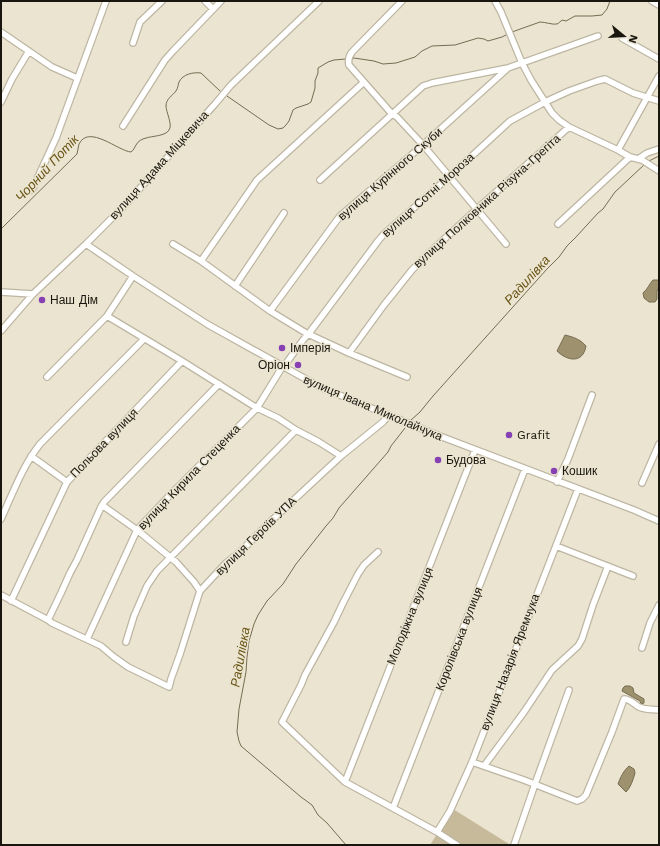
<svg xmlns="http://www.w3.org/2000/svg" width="660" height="846" font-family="'Work Sans',sans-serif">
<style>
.green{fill:#c6ba9b}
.water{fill:#9e916d;stroke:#766c51}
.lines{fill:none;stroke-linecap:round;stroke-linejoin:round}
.stream{stroke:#766c51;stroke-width:1}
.minor-casing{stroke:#bdb6a3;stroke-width:8}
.minor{stroke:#fff;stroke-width:5.5}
.poi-dot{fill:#8640b3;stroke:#ebe4d0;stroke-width:1.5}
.labels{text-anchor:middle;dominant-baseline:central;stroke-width:3;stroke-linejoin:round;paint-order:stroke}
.street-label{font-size:12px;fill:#19160f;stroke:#ebe4d0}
.poi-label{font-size:12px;fill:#19160f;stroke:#ebe4d0;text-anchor:start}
.water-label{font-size:13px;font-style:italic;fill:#675314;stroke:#ebe4d0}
</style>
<rect width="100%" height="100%" fill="#ebe4d0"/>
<path class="green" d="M453 809 509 844 511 845H430Z"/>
<path class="water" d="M653 280H659V287L657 291V299L655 302H649L644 298 643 293C648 289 649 284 653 280Z
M565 335C573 337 580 339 586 346 583 364 567 361 557 351Z
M625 686H630L633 688 634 693 644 699V703L641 704 640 701 622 691 623 688Z
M629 766 634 769 635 773C633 780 631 787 626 792L618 784C620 778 624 770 629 766Z"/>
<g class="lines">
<path class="stream" d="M512 32 540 22C545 22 553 25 557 24 559 23 561 21 562 20L566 21 575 16H592L602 15 607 9 610 1
M351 59 354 58 374 61 383 64 396 63 415 57 422 51 432 46 455 45 478 38 484 39 488 41 502 37 506 35
M227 96 269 125 278 129 283 128 286 125 289 121 293 110 296 108 308 104 311 102 315 88V81L318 73V68L328 62 334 60 346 59
M649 161 659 156
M1 229 77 154C78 151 78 147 79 144 89 124 118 151 131 152 134 150 134 148 136 145 138 141 142 139 146 138 152 136 166 136 169 130 173 125 166 112 166 106 166 99 172 96 176 91 178 88 178 85 179 82 183 74 193 72 201 73L220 91
M411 420 420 412 433 396 547 269 559 257 567 246 576 237 598 213 603 209 615 192 645 164
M346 845 327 823 318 815 312 805 301 797 241 746 239 741 237 732 239 709 246 672 247 657 249 641 254 624 258 615 267 601 283 584 296 564 304 554 326 526 333 518 339 508 388 452 391 446 405 428"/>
<defs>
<path id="minor" d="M205 1 213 9
M402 1 352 52C349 56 348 61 349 65L392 114 397 117 423 145 506 244
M495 1 501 12 522 63 531 80 552 113 559 120 569 127 618 150 630 157 642 160 659 171
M652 1 659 5
M1 32 52 67 77 78
M622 38 659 59
M133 43 140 22 162 1
M1 102 12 79 29 51
M123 126 165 60 173 51 221 1
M618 150 659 76
M638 159 647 153 659 149
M320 180 423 86 432 83 508 68 598 36
M32 190 56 138 106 1
M558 224 630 157
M86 244 133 276 207 324 320 387 437 435 634 510 659 521
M173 244 201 261 270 311 306 333 349 353 407 377
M201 261 257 180 364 82
M235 286 284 213
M1 292 33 294
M270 311 340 216 423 145 508 68
M107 316 182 361 257 408 278 418 296 430 319 442 341 456
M1 331 33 294 86 244 125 205 215 104 231 85 319 1
M349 353 384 305 412 270 427 255 477 209 569 127
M47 377 107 316 133 276
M31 456 67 482
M557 482 568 459 592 395
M642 483 659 444
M102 505 137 530 176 562 194 582 200 591
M1 519C13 493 22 467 40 444L144 339
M556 546 633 576
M378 552 364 565 358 574 343 603 334 622 305 675 301 685 282 722 345 782 393 808 437 832 457 845
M1 595 48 620 52 623 101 646 114 657 128 667 169 687 171 679 180 654 198 597 200 591 226 563 241 551 269 523 341 456 383 422 389 415
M11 601 67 482 182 361
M48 620 61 593 70 573 77 560 101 507 104 502 219 384
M87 639 137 530 172 493 257 408 281 369 287 362 303 340 310 332 378 241 384 234 449 177 510 121 545 102 569 91 597 81 605 79 633 93 659 101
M126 642 134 616 147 586 157 571 296 430
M642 648 650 623 659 605
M472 762 524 780 577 801 582 799 586 795 612 732 624 699C630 699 634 704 639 707 645 710 652 709 659 710
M484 766 524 712 552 670 578 646 582 639 593 605 608 566
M345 782 475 450
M393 808 525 469
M437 832 450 811 472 762 578 489
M514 845 535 784 569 690"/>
</defs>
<use href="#minor" class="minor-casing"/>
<use href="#minor" class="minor"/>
</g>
<g class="poi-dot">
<circle cx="42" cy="300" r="4"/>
<circle cx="282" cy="348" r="4"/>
<circle cx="298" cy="365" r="4"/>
<circle cx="509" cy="435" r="4"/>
<circle cx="438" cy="460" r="4"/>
<circle cx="554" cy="471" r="4"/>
</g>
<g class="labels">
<g class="street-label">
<text transform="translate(159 165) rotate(-48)">вулиця Адама Міцкевича</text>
<text transform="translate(390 174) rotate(-41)">вулиця Курінного Скуби</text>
<text transform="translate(428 195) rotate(-42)">вулиця Сотні Мороза</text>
<text transform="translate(487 201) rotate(-42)">вулиця Полковника Різуна-Грегіта</text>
<text transform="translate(373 408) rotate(23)">вулиця Івана Миколайчука</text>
<text transform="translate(104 443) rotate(-46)">Польова вулиця</text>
<text transform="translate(189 477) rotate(-46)">вулиця Кирила Стеценка</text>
<text transform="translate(256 536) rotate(-44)">вулиця Героїв УПА</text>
<text transform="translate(410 616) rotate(-68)">Молодіжна вулиця</text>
<text transform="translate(459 639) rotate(-69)">Королівська вулиця</text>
<text transform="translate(510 662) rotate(-69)">вулиця Назарія Яремчука</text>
</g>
<g class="poi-label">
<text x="50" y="300">Наш Дім</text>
<text x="290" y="348">Імперія</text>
<text x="290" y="365" text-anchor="end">Оріон</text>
<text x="517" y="435">Grafit</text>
<text x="446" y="460">Будова</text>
<text x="562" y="471">Кошик</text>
</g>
<g class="water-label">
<text transform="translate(47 168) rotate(-47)">Чорний Потік</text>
<text transform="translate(527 280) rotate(-48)">Радилівка</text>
<text transform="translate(240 657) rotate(-80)">Радилівка</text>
</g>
</g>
<rect width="660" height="846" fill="none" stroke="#19160f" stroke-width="4"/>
<g transform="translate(624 36) rotate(108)" stroke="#ebe4d0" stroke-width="3" paint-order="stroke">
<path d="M0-3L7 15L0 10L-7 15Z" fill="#19160f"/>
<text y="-6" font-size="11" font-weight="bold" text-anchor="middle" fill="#19160f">N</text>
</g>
</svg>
